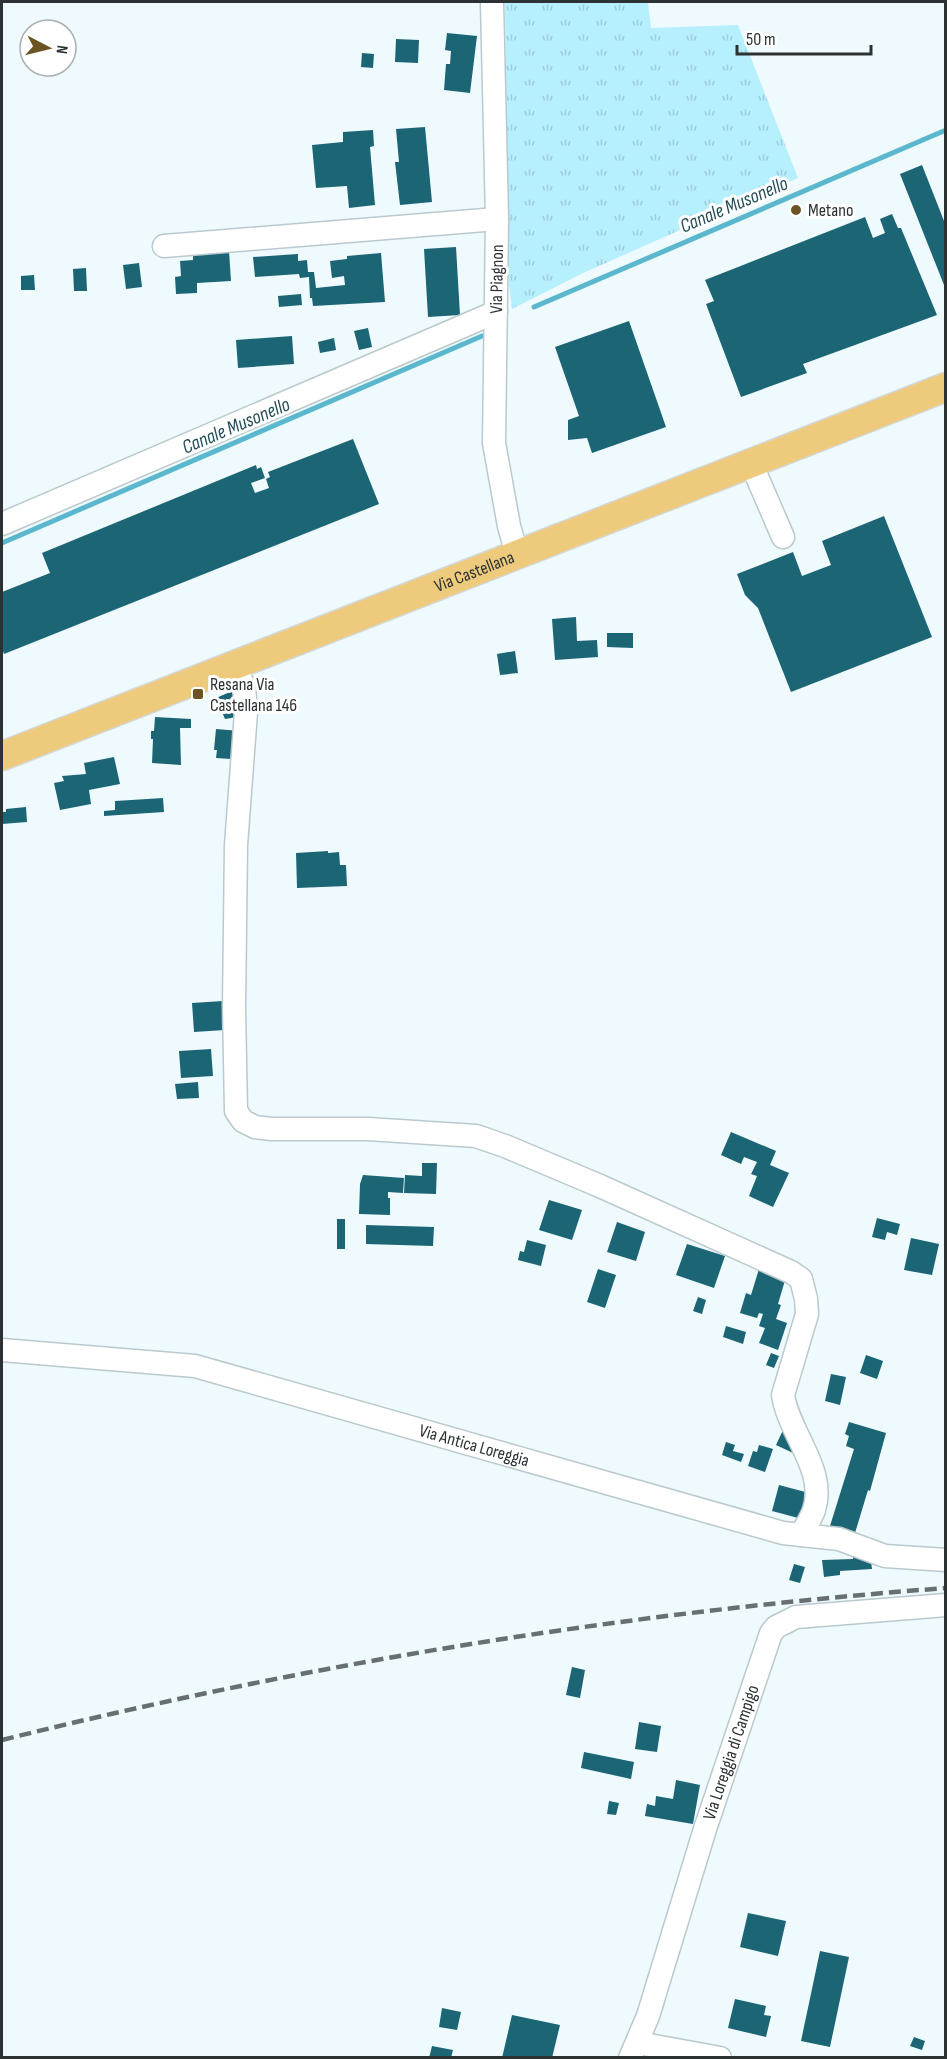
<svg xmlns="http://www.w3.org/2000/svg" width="947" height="2059" font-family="'Sofia Sans Condensed',sans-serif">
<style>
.grass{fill:url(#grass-tufts)}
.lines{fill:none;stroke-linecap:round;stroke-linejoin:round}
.stream{stroke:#5bb7cd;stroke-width:5}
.building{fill:#1b6575}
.minor-casing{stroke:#bac9cd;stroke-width:25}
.major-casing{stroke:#d5d6d6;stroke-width:31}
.minor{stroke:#fff;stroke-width:22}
.major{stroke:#eecb7c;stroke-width:28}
.rail{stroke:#686f71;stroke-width:4.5;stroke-dasharray:12 6;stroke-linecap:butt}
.poi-dot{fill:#6c5324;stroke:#fff;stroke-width:2}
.labels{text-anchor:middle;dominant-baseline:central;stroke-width:6;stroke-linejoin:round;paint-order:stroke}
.poi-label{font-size:18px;fill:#2c3233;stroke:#fff;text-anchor:start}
.street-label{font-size:18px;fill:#2c3233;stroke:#fff}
.water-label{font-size:20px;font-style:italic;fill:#244e58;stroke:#fff}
</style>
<defs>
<pattern id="grass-tufts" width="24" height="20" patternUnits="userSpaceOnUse" patternTransform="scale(1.5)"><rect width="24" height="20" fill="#b6effe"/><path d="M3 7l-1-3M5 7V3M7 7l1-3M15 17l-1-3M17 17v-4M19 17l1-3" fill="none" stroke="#9dcdda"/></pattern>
</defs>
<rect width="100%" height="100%" fill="#eefafe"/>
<path class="grass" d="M505 2H648L651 28 738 25 798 178 583 273 512 309 509 284Z"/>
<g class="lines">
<path class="stream" d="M534 307 946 130
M2 543 482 336"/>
</g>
<path class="building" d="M447 33 477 36 470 93 444 90 446 64H450L451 51 445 50Z
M396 39 419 40 418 63 395 62Z
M362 53 374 54 373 68 361 67Z
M425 127 432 202 400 205 395 162H399L396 129Z
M373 130 374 146 370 147 375 205 349 208 347 186 316 188 312 145 343 142V132Z
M922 165 946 226V290L900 174Z
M892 214 898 228H901L937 315 803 364 807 373 741 397 706 304 714 301 705 280 865 217 873 238 885 233 880 219Z
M456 247 460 315 428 317 424 249Z
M229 251 231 281 197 283V293L176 294 175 277 181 276 180 261 193 260V253Z
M381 253 385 302 313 306 312 298H310L309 277 300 278 299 274 255 277 253 257 298 254V261L307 260 308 272H314L316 288 345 285 344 276 332 278 330 261 347 259V256Z
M139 263 142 287 126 289 123 265Z
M86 268 87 291H74L73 269Z
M34 275 35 290H21V276Z
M301 294 302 305 279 307 278 296Z
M629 321 666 427 592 453 587 438 568 440V420L579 416 555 347Z
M368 328 372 347 359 350 354 331Z
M292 336 294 364 238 368 236 340Z
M334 338 336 350 320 353 318 342Z
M353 439 379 504 4 654 2 648V592L50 573 42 553 256 465 257 469 261 467 265 478 251 483 255 493 269 488 266 479 270 477 268 472Z
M884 516 932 637 791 692 758 608 745 595 737 574 793 552 802 576 831 565 822 541Z
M576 617 577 641 597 640 598 657 555 660 552 619Z
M607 633H633V648L607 647Z
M515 651 518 673 500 675 497 654Z
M237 689 243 716 225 719 216 698Z
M155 717 191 719V728H180L181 765 152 763 153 739H151V731H154Z
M216 729 240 731 238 752 232 751 231 759 216 758 217 750H214Z
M114 757 120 784 89 790 91 804 60 810 54 783 64 781 62 776 86 774 84 763Z
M163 798 164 812 104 816V811L115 810V801Z
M26 807 27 822 2 824V812H6V809Z
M328 851V853L339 852 340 865H346L347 886 297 888 296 853Z
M223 1001 225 1030 194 1032 192 1003Z
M211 1049 213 1076 181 1078 179 1051Z
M198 1082 199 1098 177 1099 175 1084Z
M731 1132 776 1151 770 1165 789 1173 773 1207 749 1196 757 1176 751 1174 757 1162 744 1157 741 1164 721 1155Z
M422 1163H437L436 1194 404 1193 405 1175 422 1176Z
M363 1175 404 1178 403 1193 388 1192V1198H390V1215L359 1214 360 1184Z
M549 1200 582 1210 572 1240 539 1230Z
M877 1218 900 1224 897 1235 887 1232 885 1240 872 1237Z
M337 1219H345V1249H337Z
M617 1222 645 1232 636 1261 607 1252Z
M366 1225 434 1227 433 1246 366 1244Z
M911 1238 939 1244 932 1275 904 1270Z
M527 1240 546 1245 541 1266 518 1260 520 1251 524 1252Z
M687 1244 725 1256 714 1288 676 1275Z
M598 1269 616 1275 605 1308 587 1302Z
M759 1269 786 1277 778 1304 781 1305 776 1319 787 1323 778 1350 759 1343 765 1328 759 1326 763 1314 759 1313 757 1318 740 1313 746 1293 751 1295Z
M698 1297 706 1300 702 1314 693 1311Z
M726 1326 746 1332 743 1344 723 1337Z
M771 1353 779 1356 774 1368 766 1365Z
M866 1355 883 1361 877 1379 860 1373Z
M831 1374 846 1377 840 1405 825 1401Z
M849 1422 886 1433 870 1491 868 1490 855 1533 830 1526 854 1449 846 1446 849 1436 845 1434Z
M784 1428 798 1442 793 1453 776 1445Z
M726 1442 735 1445 733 1451 744 1454 741 1462 722 1455Z
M759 1445 773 1449 765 1472 748 1466 753 1451 757 1452Z
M779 1485 809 1493 802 1519 772 1511Z
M870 1553 872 1569 840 1571V1575L824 1577 822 1560 853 1559V1554Z
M794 1564 805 1567 800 1583 789 1580Z
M572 1667 585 1670 580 1698 566 1695Z
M639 1722 661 1726 657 1752 635 1749Z
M584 1752 634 1762 631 1779 581 1768Z
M676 1780 700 1785 693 1824 645 1816 647 1804 655 1806 656 1796 673 1799Z
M609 1801 619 1803 616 1815 607 1814Z
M748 1913 786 1921 778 1956 740 1947Z
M820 1951 849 1957 830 2047 801 2041Z
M735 1999 766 2006 764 2015 771 2016 766 2037 728 2028Z
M442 2008 461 2012 457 2030 439 2027Z
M512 2015 560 2025 552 2058H502Z
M914 2037 925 2041 922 2050 910 2046Z
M432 2046 453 2050 451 2058H429Z"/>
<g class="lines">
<defs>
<g id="minor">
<path d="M492 2 497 219 494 443 509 526 517 554"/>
<path d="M164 246 497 219"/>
<path d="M751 463 783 537"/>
<path d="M2 524 496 312"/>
<path d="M234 665 244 686 246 712 236 845 234 1007 236 1111 243 1121 255 1127 271 1129H368L476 1136 505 1146 600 1186 791 1272 801 1279 806 1299 807 1314 783 1395C789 1434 827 1470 814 1510 811 1519 805 1527 801 1535"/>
<path id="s1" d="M2 1350 195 1366 783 1533 839 1539 885 1556 946 1560"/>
<path d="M638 2043 720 2058"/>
<path id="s2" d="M630 2058 648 2016 705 1829 771 1633 776 1627 796 1617 946 1605"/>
</g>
<g id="major">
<path id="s3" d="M2 756 946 387"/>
</g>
</defs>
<use href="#minor" class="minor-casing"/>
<use href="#major" class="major-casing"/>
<use href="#minor" class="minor"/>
<use href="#major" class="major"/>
<path class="rail" d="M2 1740C311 1663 627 1612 946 1588"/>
</g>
<g class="poi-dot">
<circle cx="796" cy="210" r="6"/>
<rect x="192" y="688" width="12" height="12" rx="3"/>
</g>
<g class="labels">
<g class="poi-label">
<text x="808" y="210">Metano</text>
<text x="210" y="684">Resana Via<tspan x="210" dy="21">Castellana 146</tspan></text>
</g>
<g class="street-label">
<text transform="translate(497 279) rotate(-89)">Via Piagnon</text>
<text stroke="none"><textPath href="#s3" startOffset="507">Via Castellana</textPath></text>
<text stroke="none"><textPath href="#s1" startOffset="484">Via Antica Loreggia</textPath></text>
<text stroke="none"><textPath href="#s2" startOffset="322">Via Loreggia di Campigo</textPath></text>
</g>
<g class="water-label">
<text transform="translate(734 205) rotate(-23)">Canale Musonello</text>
<text transform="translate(236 426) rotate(-23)">Canale Musonello</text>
</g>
</g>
<rect width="947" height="2059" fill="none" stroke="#2c3233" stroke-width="6"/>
<g transform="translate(48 48) rotate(97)"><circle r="28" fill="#ffffff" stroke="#abadad" stroke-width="1.5"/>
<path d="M0-4.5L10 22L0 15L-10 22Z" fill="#6c5324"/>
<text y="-9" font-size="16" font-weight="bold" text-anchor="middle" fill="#2c3233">N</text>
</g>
<path d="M737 45v9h134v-9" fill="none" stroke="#2c3233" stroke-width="3"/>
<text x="746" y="45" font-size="18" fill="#2c3233" stroke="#ffffff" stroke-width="4.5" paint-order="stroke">50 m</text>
</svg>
